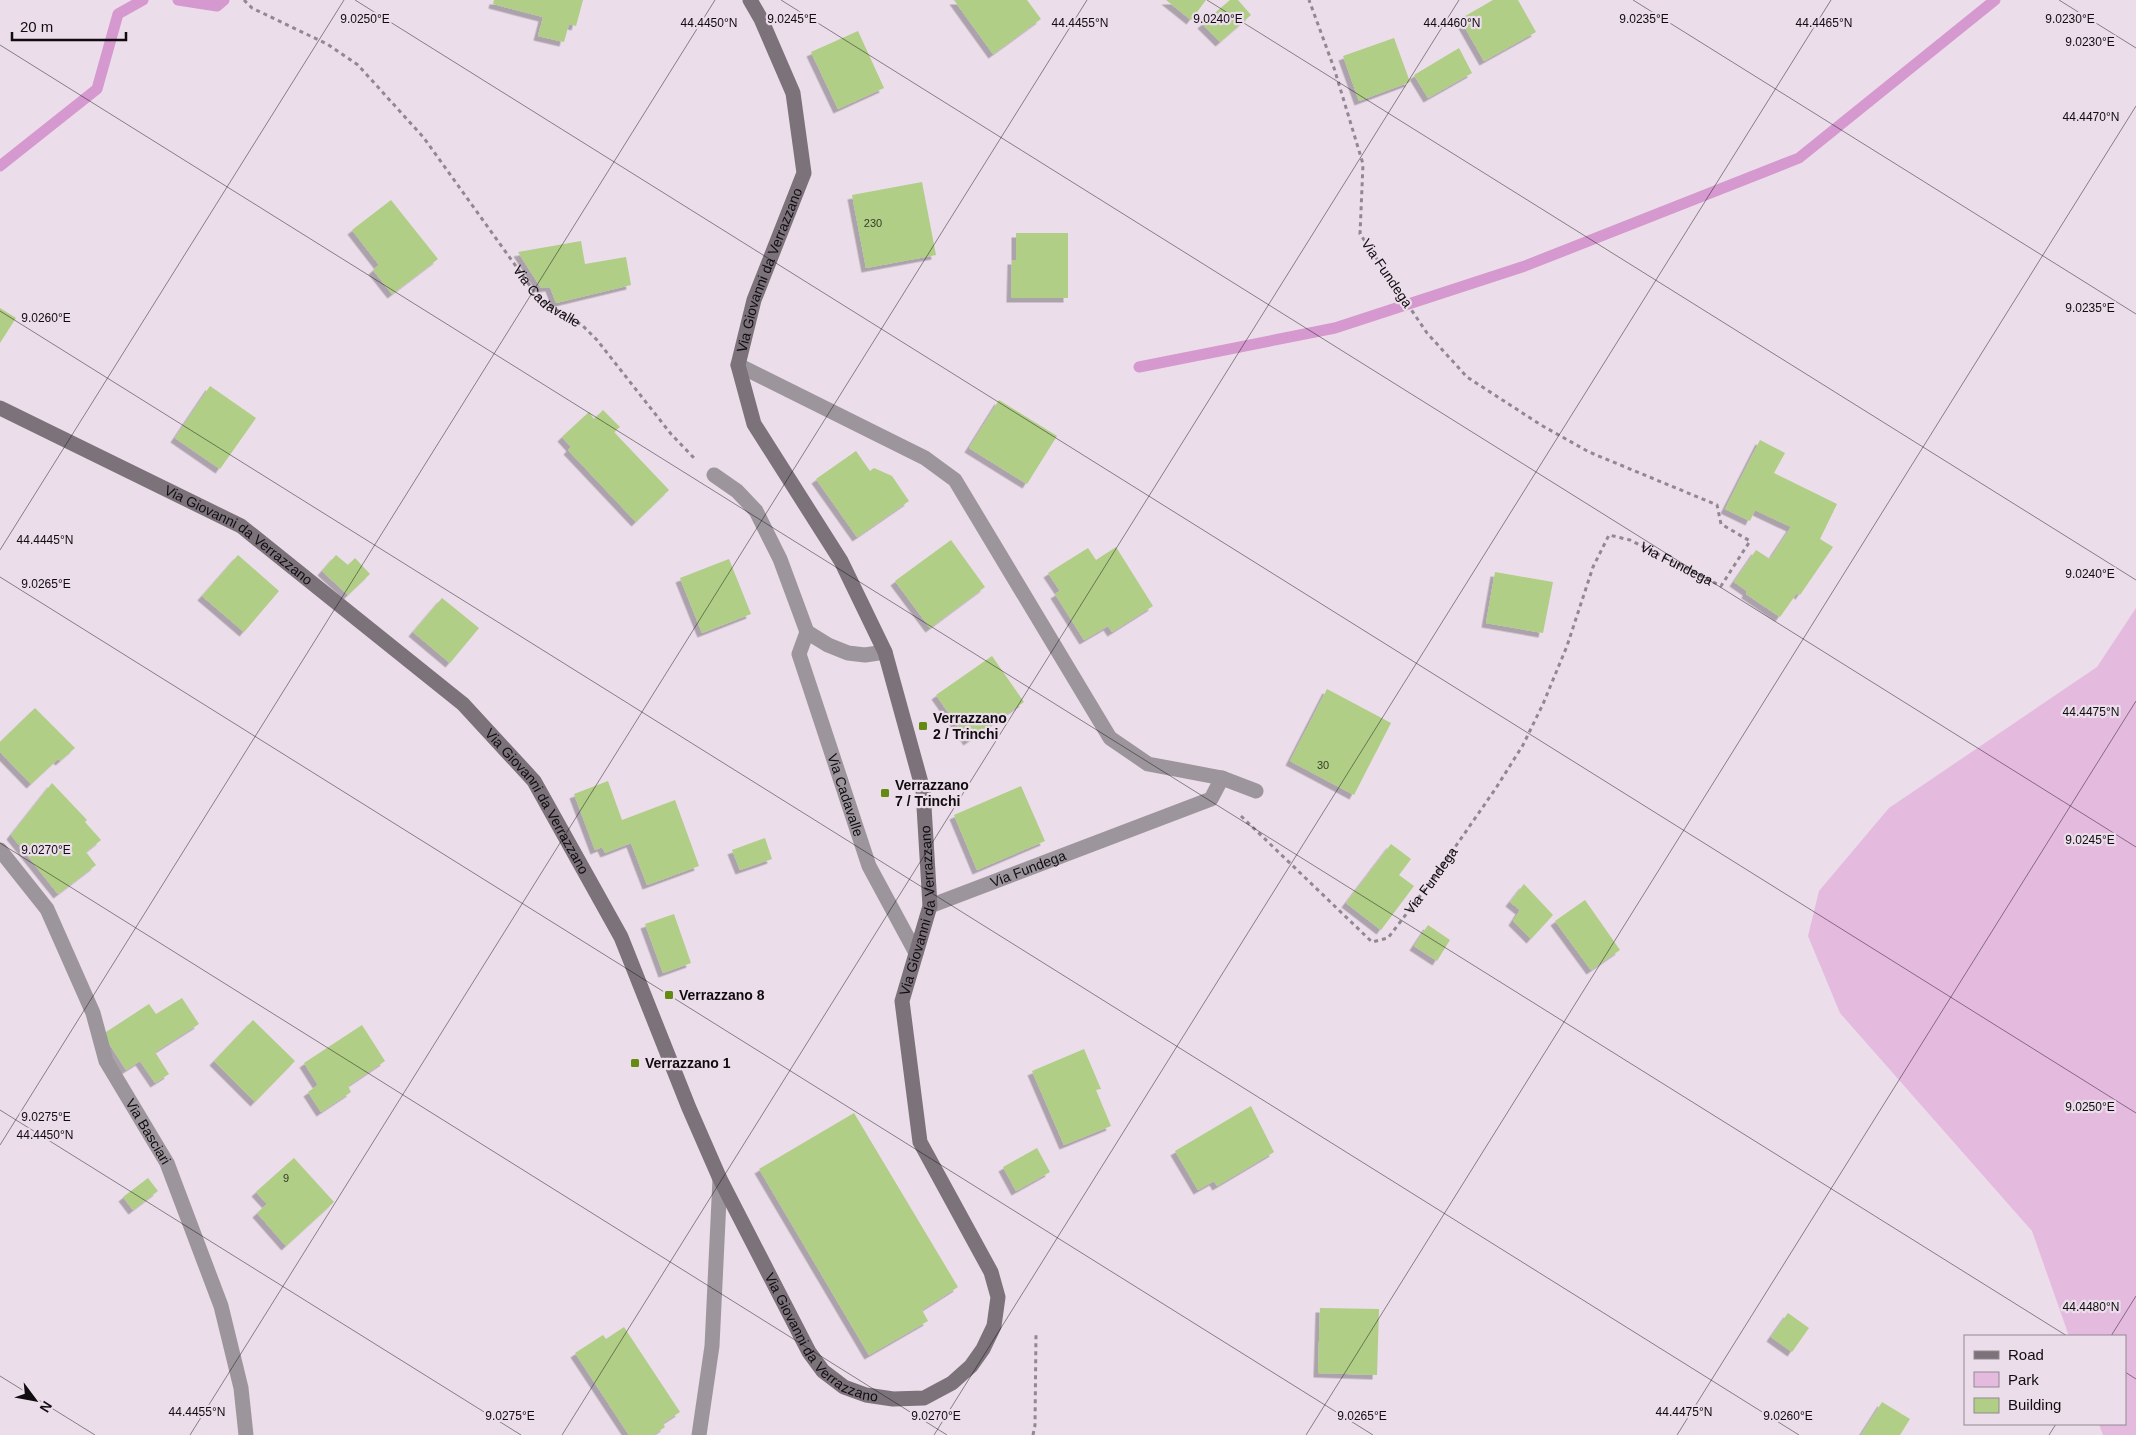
<svg xmlns="http://www.w3.org/2000/svg" width="2136" height="1435" font-family="Arial,sans-serif">
<style>
.green{fill:#e4badf}
.lines{fill:none;stroke-linecap:round;stroke-linejoin:round}
.stream{stroke:#d598cf;stroke-width:11}
.building{fill:#b0ce85;filter:url(#shadow)}
.path{stroke:#928891;stroke-width:3;stroke-dasharray:4 4;stroke-linecap:butt}
.lane{stroke:#9c969c;stroke-width:15}
.street{stroke:#9c969c;stroke-width:15}
.secondary{stroke:#7b727a;stroke-width:15}
.ticks{fill:none;stroke:#100c10;stroke-width:1;stroke-opacity:0.45}
.poi-dot{fill:#658a12;stroke:#ebdde9;stroke-width:2}
.labels{text-anchor:middle;dominant-baseline:central;stroke-width:4.5;stroke-linejoin:round;paint-order:stroke}
.number-label{font-size:11px;fill:#383c2d}
.street-label{font-size:14px;fill:#100c10;stroke:#ebdde9}
.poi-label{font-size:14px;font-weight:bold;fill:#100c10;stroke:#ebdde9;text-anchor:start}
.ticks-label{font-size:12px;text-anchor:middle;fill:#100c10;stroke:#ebdde9;stroke-width:4.5;stroke-linejoin:round;paint-order:stroke}
</style>
<defs>
<filter id="shadow"><feDropShadow dx="-4.5" dy="4.5" stdDeviation="0" flood-color="#0004"/></filter>
</defs>
<rect width="100%" height="100%" fill="#ebdde9"/>
<path class="green" d="M2136 608V1435H2103L2099 1424H2125V1336H2069L2032 1231 1840 1013 1808 936 1819 891 1889 808 2097 667Z"/>
<g class="lines">
<path class="stream" d="M178 0 217 6 224 0
M0 166 97 89 118 14 143 0
M1139 367 1335 328 1525 266 1799 158 1995 0"/>
</g>
<path class="building" d="M494 0H583L576 26 569 24 564 42 538 36 543 17 493 4Z
M954 0H1027L1041 19 993 54Z
M1166 0H1206L1191 20Z
M1230 0H1238L1251 15 1220 42 1202 24Z
M1493 0H1518L1536 32 1484 61 1460 19Z
M858 31 884 88 838 109 811 52Z
M1394 38 1410 82 1359 101 1343 56Z
M1459 48 1472 73 1428 98 1414 75Z
M922 182 936 255 866 268 852 195Z
M391 200 438 259 392 294 373 270 379 265 352 230Z
M1016 233H1068V298H1011L1012 260H1016Z
M581 241 585 264 626 257 631 285 556 303 550 287 541 288 518 252Z
M0 308 16 318 0 343Z
M210 386 256 418 220 469 175 438Z
M999 400 1057 436 1027 484 969 448Z
M603 410 620 427 614 432 669 490 636 522 568 450 571 447 562 437 589 412 594 419Z
M1760 440 1785 453 1774 473 1837 504 1820 539 1833 547 1800 595 1797 593 1780 617 1746 594 1747 591 1734 582 1756 550 1770 559 1791 527 1755 510 1750 521 1725 509Z
M856 451 870 471 874 468 892 476 909 501 857 537 816 479Z
M951 540 985 587 930 628 895 581Z
M1116 547 1153 606 1112 632 1108 626 1084 640 1055 594 1060 591 1048 573 1088 548 1096 560Z
M238 555 279 591 244 632 202 596Z
M336 555 348 565 355 558 370 574 348 595 322 571Z
M729 559 751 614 702 633 680 578Z
M1495 572 1553 582 1543 633 1486 623Z
M442 598 479 628 450 663 413 632Z
M992 656 1024 702 968 741 936 695Z
M1327 689 1391 723 1354 795 1290 761Z
M35 708 75 748 60 761 58 759 31 784 0 752V742Z
M608 781 622 820 675 800 699 866 647 885 631 843 605 853 602 847 595 850 574 794Z
M52 783 87 820 85 822 101 840 86 852 96 865 58 894 11 835Z
M1021 786 1045 841 977 870 954 815Z
M765 838 772 859 740 870 732 850Z
M1391 844 1411 859 1399 875 1414 886 1381 930 1346 903Z
M1524 884 1553 915 1531 939 1513 921 1520 910 1510 902Z
M1585 900 1620 950 1591 970 1555 921Z
M674 914 691 963 663 973 645 924Z
M1428 925 1450 940 1437 961 1414 946Z
M182 998 199 1024 155 1052 169 1074 155 1083 140 1061 126 1070 103 1034 149 1004 156 1014Z
M253 1020 295 1061 255 1102 214 1061Z
M362 1025 385 1061 348 1086 351 1092 321 1112 308 1092 318 1085 304 1063Z
M1084 1049 1101 1089 1096 1090 1111 1126 1064 1145 1032 1071Z
M1251 1106 1274 1152 1217 1186 1214 1181 1198 1190 1175 1151Z
M854 1113 958 1287 922 1310 928 1321 869 1355 759 1169Z
M1037 1148 1050 1172 1016 1191 1003 1167Z
M294 1158 334 1202 286 1246 257 1213 267 1204 256 1192Z
M148 1178 158 1191 133 1210 123 1197Z
M1320 1308 1379 1309 1377 1375 1318 1373Z
M1788 1313 1809 1328 1792 1352 1771 1337Z
M624 1327 680 1412 663 1423 665 1427 653 1435H629L575 1353 603 1335 606 1339Z
M1882 1402 1910 1419 1900 1435H1861Z"/>
<g class="lines">
<g class="path">
<path id="s1" d="M244 0 252 8 327 44 358 65 424 138 533 290 546 304 582 325 597 340 671 434 694 458"/>
<path id="s2" d="M1241 816 1372 942 1388 938 1433 879 1496 788 1523 745 1543 704 1567 646 1593 567 1609 535 1630 540 1721 586 1750 541 1721 524 1717 505 1589 452 1541 425 1467 377 1427 333 1360 234 1363 164 1334 68 1309 0"/>
<path d="M1033 1435 1035 1425 1036 1333"/>
</g>
<path class="lane" d="M714 475 737 491 756 511 780 559 807 632 828 645 848 653 865 655 885 652"/>
<g class="street">
<path d="M738 365 925 458 955 480 1110 738 1148 764 1222 778 1256 791"/>
<path id="s3" d="M807 632 799 654 869 866 916 953"/>
<path id="s4" d="M0 850 47 909 93 1013 106 1061 167 1163 221 1306 241 1388 246 1435"/>
<path id="s5" d="M930 906 1211 799 1222 778"/>
<path d="M699 1435 712 1346 720 1179"/>
</g>
<path class="secondary" id="s6" d="M0 408 241 526 463 704 534 781 621 937 689 1108 720 1179 809 1352 823 1371 844 1387 866 1395 893 1399 924 1398 952 1383 971 1366 983 1349 994 1326 998 1297 991 1272 920 1142 902 1001 930 906 923 790 885 652 841 561 754 424 738 365 754 300 804 173 793 93 761 19 750 0"/>
</g>
<path class="ticks" d="M355 0 2136 1113M781 0 2136 847M1207 0 2136 580M1633 0 2136 314M2059 0 2136 48M0 45 2067 1336M0 311 1799 1435M0 550 344 0M0 577 1373 1435M0 843 947 1435M0 1110 521 1435M0 1145 715 0M2111 1336 2136 1296M2125 1372 2136 1379M0 1376 95 1435M190 1435 1087 0M562 1435 1459 0M934 1435 1831 0M1306 1435 2136 106M1677 1435 2136 701M2049 1435 2056 1424"/>
<g class="poi-dot">
<rect x="918" y="721" width="10" height="10" rx="2.5"/>
<rect x="880" y="788" width="10" height="10" rx="2.5"/>
<rect x="664" y="990" width="10" height="10" rx="2.5"/>
<rect x="630" y="1058" width="10" height="10" rx="2.5"/>
</g>
<g class="labels">
<g class="number-label">
<text x="873" y="223">230</text>
<text x="1323" y="765">30</text>
<text x="286" y="1178">9</text>
</g>
<g class="street-label">
<text stroke="none"><textPath href="#s6" startOffset="2656">Via Giovanni da Verrazzano</textPath></text>
<text transform="translate(1387 273) rotate(56)">Via Fundega</text>
<text stroke="none"><textPath href="#s1" startOffset="432">Via Cadavalle</textPath></text>
<text stroke="none"><textPath href="#s6" startOffset="271">Via Giovanni da Verrazzano</textPath></text>
<text stroke="none"><textPath href="#s2" startOffset="735">Via Fundega</textPath></text>
<text stroke="none"><textPath href="#s3" startOffset="172">Via Cadavalle</textPath></text>
<text stroke="none"><textPath href="#s6" startOffset="676">Via Giovanni da Verrazzano</textPath></text>
<text stroke="none"><textPath href="#s5" startOffset="105">Via Fundega</textPath></text>
<text stroke="none"><textPath href="#s2" startOffset="270">Via Fundega</textPath></text>
<text stroke="none"><textPath href="#s6" startOffset="1966">Via Giovanni da Verrazzano</textPath></text>
<text stroke="none"><textPath href="#s4" startOffset="321">Via Basciari</textPath></text>
<text stroke="none"><textPath href="#s6" startOffset="1291">Via Giovanni da Verrazzano</textPath></text>
</g>
<g class="poi-label">
<text x="933" y="718">Verrazzano<tspan x="933" dy="16">2 / Trinchi</tspan></text>
<text x="895" y="785">Verrazzano<tspan x="895" dy="16">7 / Trinchi</tspan></text>
<text x="679" y="995">Verrazzano 8</text>
<text x="645" y="1063">Verrazzano 1</text>
</g>
</g>
<g class="ticks-label">
<text x="365" y="23">9.0250°E</text>
<text x="792" y="23">9.0245°E</text>
<text x="1218" y="23">9.0240°E</text>
<text x="1644" y="23">9.0235°E</text>
<text x="2070" y="23">9.0230°E</text>
<text x="709" y="27">44.4450°N</text>
<text x="1080" y="27">44.4455°N</text>
<text x="1452" y="27">44.4460°N</text>
<text x="1824" y="27">44.4465°N</text>
<text x="2090" y="46">9.0230°E</text>
<text x="2091" y="121">44.4470°N</text>
<text x="2090" y="312">9.0235°E</text>
<text x="46" y="322">9.0260°E</text>
<text x="45" y="544">44.4445°N</text>
<text x="2090" y="578">9.0240°E</text>
<text x="46" y="588">9.0265°E</text>
<text x="2091" y="716">44.4475°N</text>
<text x="2090" y="844">9.0245°E</text>
<text x="46" y="854">9.0270°E</text>
<text x="2090" y="1111">9.0250°E</text>
<text x="46" y="1121">9.0275°E</text>
<text x="45" y="1139">44.4450°N</text>
<text x="2091" y="1311">44.4480°N</text>
<text x="197" y="1416">44.4455°N</text>
<text x="1684" y="1416">44.4475°N</text>
<text x="510" y="1420">9.0275°E</text>
<text x="936" y="1420">9.0270°E</text>
<text x="1362" y="1420">9.0265°E</text>
<text x="1788" y="1420">9.0260°E</text>
</g>
<rect x="1964" y="1335" width="162" height="90" fill="#ebdde9" stroke="#938992"/>
<rect x="1974" y="1351" width="25" height="8" fill="#7b727a" stroke="#938992"/>
<text x="2008" y="1360" font-size="15" fill="#100c10">Road</text>
<rect x="1974" y="1372" width="25" height="15" fill="#e4badf" stroke="#938992"/>
<text x="2008" y="1385" font-size="15" fill="#100c10">Park</text>
<rect x="1974" y="1398" width="25" height="15" fill="#b0ce85" stroke="#938992"/>
<text x="2008" y="1410" font-size="15" fill="#100c10">Building</text>
<g transform="translate(35 1400) rotate(122)" stroke="#ebdde9" stroke-width="4" paint-order="stroke">
<path d="M0-4L9 19L0 12L-9 19Z" fill="#100c10"/>
<text y="-8" font-size="14" font-weight="bold" text-anchor="middle" fill="#100c10">N</text>
</g>
<path d="M12 32v8h114v-8" fill="none" stroke="#100c10" stroke-width="2.5"/>
<text x="20" y="32" font-size="15" fill="#100c10" stroke="#ebdde9" stroke-width="4" paint-order="stroke">20 m</text>
</svg>
